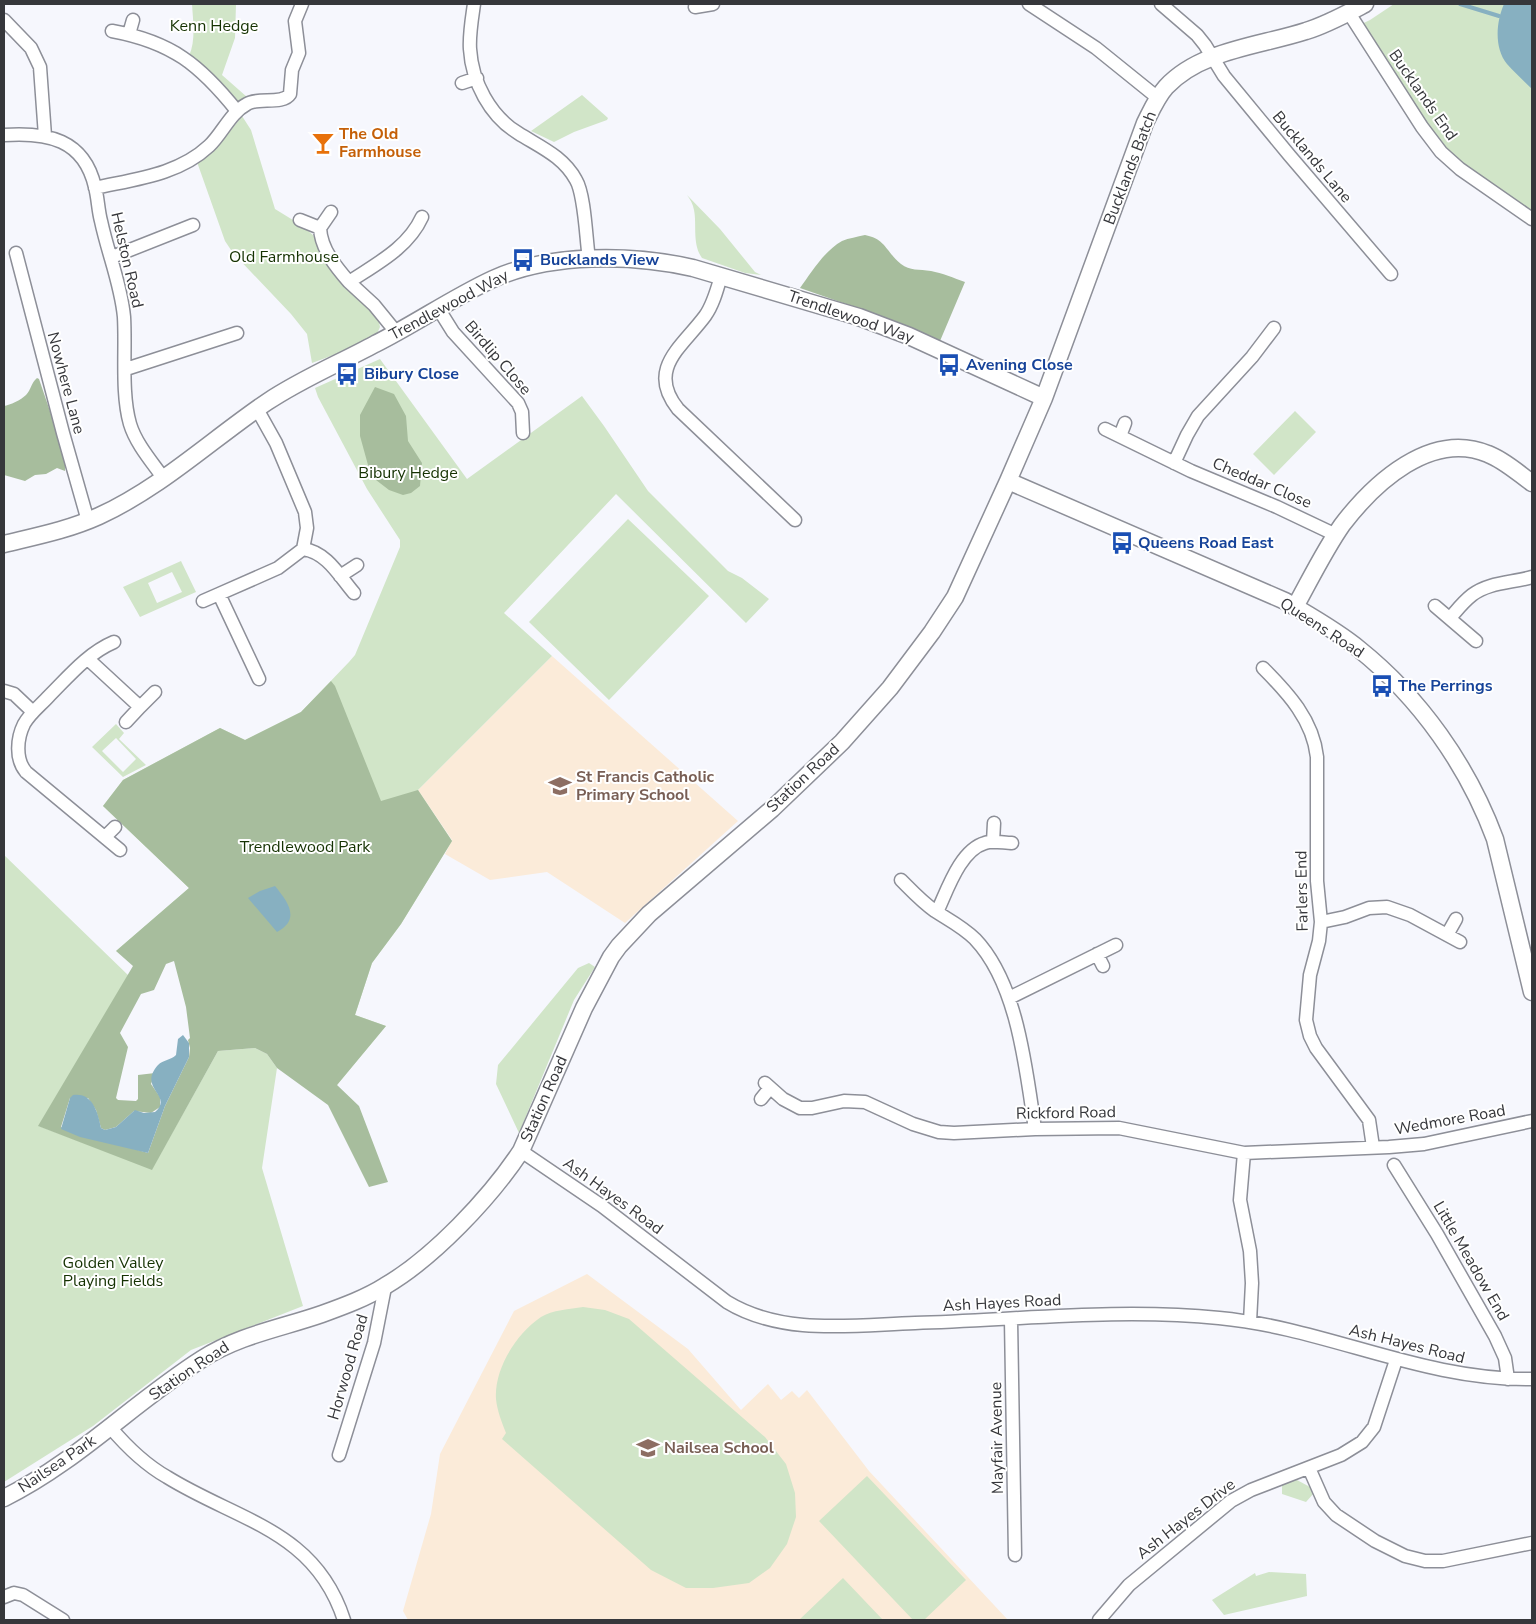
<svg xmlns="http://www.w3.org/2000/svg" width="1536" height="1624" font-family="'Nunito Sans',sans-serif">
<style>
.education{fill:#fbebd9}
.green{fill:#d1e5c8;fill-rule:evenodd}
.forest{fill:#a7bd9d;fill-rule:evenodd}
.water{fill:#87b0c1}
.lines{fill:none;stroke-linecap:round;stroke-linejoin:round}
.stream{stroke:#87b0c1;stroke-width:4}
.minor-casing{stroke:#8d8f98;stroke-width:15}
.tertiary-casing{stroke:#8d8f98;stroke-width:19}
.minor{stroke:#fff;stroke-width:12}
.tertiary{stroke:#fff;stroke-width:16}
.labels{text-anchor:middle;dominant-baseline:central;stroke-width:4;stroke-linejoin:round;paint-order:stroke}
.park-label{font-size:16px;fill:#153202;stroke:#fff}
.street-label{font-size:16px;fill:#36373b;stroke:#fff}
.food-label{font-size:16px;font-weight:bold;fill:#c56008;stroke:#fff;text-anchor:start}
.transit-label{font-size:16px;font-weight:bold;fill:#164399;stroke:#fff;text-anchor:start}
.education-label{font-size:16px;font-weight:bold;fill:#785e54;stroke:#fff;text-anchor:start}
</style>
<rect width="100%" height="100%" fill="#f6f7fd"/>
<path class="education" d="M552 656 738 821 625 923 547 872 490 880 445 854 452 840 418 790Z
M587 1274 688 1349 741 1410 768 1384 781 1400 792 1391 799 1398 807 1390 869 1471 1008 1620H408L403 1611 431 1514 440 1454 514 1311Z"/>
<path class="green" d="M192 4H236L235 38 222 75 247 97 237 107 189 56C196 40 193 21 192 4Z
M1394 4H1532V223L1447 165 1369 50 1351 29 1370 20Z
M582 95 608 118 607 120 574 132 554 142 531 131Z
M242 116 251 130 275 209 301 225 313 235 331 271 348 289 378 317 380 327 376 336 347 350 312 363 307 334 291 314 233 253 225 241 197 162C217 150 228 134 242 116Z
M687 195 720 229 755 272 761 275 745 273 702 258C692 244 697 225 694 210 693 204 690 199 687 195Z
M380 359 467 479 582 396 604 426 648 491 728 571 742 578 769 599 746 623 616 494 504 613 552 656 418 790 452 841 401 924 372 963 355 1015 386 1026 337 1085 237 956 116 951 189 888 103 806 123 780 220 728 245 740 301 712 349 662 355 655 400 547V540L367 489 318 397 315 388Z
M1295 411 1316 432 1274 475 1253 454Z
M628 519 709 596 609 700 529 622Z
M181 561 196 592 140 617 123 587ZM172 572 182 592 157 603 148 583Z
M116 724 124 733 119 739 146 765 123 777 92 747ZM116 738 136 759 123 772 102 751Z
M4 855 129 976 39 1126 152 1169 218 1051 255 1048 267 1054 277 1068 262 1168 303 1306 191 1350 93 1426 4 1482Z
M589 963 595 967 574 1000 519 1133 496 1084 498 1065 578 968Z
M583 1307 605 1310 629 1319 765 1437 786 1464 795 1493 796 1517 787 1544 770 1568 749 1583 713 1588H686L651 1570 502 1439 506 1433C502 1423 497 1410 496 1399 494 1369 516 1334 541 1317 552 1310 570 1309 583 1307Z
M867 1476 966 1580 924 1620H913L819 1521Z
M1297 1480 1310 1487 1314 1493 1306 1502 1282 1494V1483Z
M1269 1572 1306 1574 1307 1596 1224 1615 1212 1600 1255 1573 1256 1576Z
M843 1578 883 1620H799Z"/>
<path class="forest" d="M865 235C886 239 886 252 901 264 910 271 919 269 931 271 942 273 954 278 965 282L940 341 866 311 800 288C811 273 824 251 842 241 849 238 857 237 865 235Z
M37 378 39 379 65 455V471L57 468 46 474 35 475 25 481 4 475V406C10 405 21 400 26 395 31 390 31 383 37 378Z
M375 387 394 394 406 416 408 441 422 463 420 486 411 493 403 495 389 490 376 480 368 465 360 436V415Z
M331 681 335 686 381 801 418 790 452 841 401 924 372 963 355 1015 386 1026 337 1085 359 1106 388 1182 369 1187 328 1105 277 1068 267 1054 255 1048 218 1051 152 1170 38 1126 133 966 116 951 189 888 103 806 123 780 220 728 245 740 301 712ZM174 961 186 1007 190 1038 188 1040 190 1048 189 1057 165 1106 148 1153 61 1127 70 1098H88L96 1110 101 1128 105 1130 116 1127 134 1111 151 1113 160 1107V1097L151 1084 155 1073 138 1075V1099L136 1101 118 1100 116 1098 128 1047 120 1033 141 994 154 990 166 964Z"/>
<path class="water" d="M1504 4H1532V89C1524 81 1515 73 1507 64 1494 48 1496 22 1504 4Z
M275 886C288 902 301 919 277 932L248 898 260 891Z
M183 1035 189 1043V1057L165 1106 148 1153 80 1137 61 1129 70 1098 73 1095C93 1092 98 1113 101 1128L105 1130 116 1127 135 1110 144 1113 155 1112C174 1095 137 1089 158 1065 163 1060 171 1060 176 1055L178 1039Z"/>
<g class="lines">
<path class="stream" d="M1460 4 1499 16"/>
<defs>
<path id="minor" d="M474 4C472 18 469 35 470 49 472 82 490 116 518 133 540 147 563 156 576 180 585 195 586 240 589 259
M1029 4 1096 48 1158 98
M1161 4 1197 35 1205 45 1224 76 1290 156 1391 274
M695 7 713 4
M1349 13 1422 127 1441 152 1460 169 1532 219
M4 20 31 48 40 67 45 136
M112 31C172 42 200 65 237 111
M129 34 133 20
M462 83 477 78
M4 135C47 132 84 139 95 187 98 198 98 210 101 221 108 254 121 284 124 317 126 350 121 393 130 424 136 444 152 462 164 479
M95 188C135 179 178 175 209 146 222 134 230 113 247 104 258 97 283 105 290 94L292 70 299 53 295 21 302 4
M331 212 320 228C321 249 336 267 349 282
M300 220 320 228
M16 253 63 433 88 521
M112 257 193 225
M721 276C717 290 713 305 705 316 682 347 646 369 678 409L795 520
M438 308 453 332 518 403 522 412 523 433
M396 332 374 305 349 282C376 264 408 248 422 217
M126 369 237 333
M257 409 276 443 305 512 307 528 303 549 278 568 219 594 259 679
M1105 429 1191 471 1277 507 1336 535
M1120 436 1125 423
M1174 463 1187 435 1198 416 1252 357 1274 328
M303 549C327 552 340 577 354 593
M340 576 357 565
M203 601 219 594
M1435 606 1476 641
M1450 618C1457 610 1463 602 1472 595 1489 582 1512 583 1532 577
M114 642C88 653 69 676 49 696 41 705 30 713 24 724 17 738 15 759 26 772L120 850
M88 659 140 707 155 692
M1263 668C1288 693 1313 720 1317 757V881L1321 922 1319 941 1310 975 1306 1020 1310 1036 1316 1048 1369 1120 1373 1147
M4 691 14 694 33 712
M126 722 140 707
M105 837 115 827
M993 842 994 823
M901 880C912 891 922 902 935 911 949 920 963 927 975 939 1018 984 1026 1070 1035 1129
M937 912C947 891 960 850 985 843 992 840 1004 843 1012 843
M1321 922 1345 917 1369 908 1387 907 1410 915 1460 942
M1447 935 1456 919
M1097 954 1103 966
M1009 998 1116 945
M765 1083 783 1099 800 1108H812L844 1101 865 1102 913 1124 939 1132 954 1133 1035 1129 1119 1128 1244 1153 1389 1147 1424 1144 1532 1121
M761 1099 770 1088
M521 1151 602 1206 727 1302C783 1336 853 1325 915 1323 1016 1320 1118 1308 1219 1318 1326 1328 1423 1381 1532 1379
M1244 1153 1240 1200 1250 1251 1252 1283 1250 1322
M1394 1165 1437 1234 1495 1336 1505 1358 1508 1379
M1011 1320 1015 1555
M110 1427C127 1447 144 1464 167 1477 238 1521 315 1530 344 1620
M339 1455 374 1343 385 1287
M1309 1468 1324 1502 1336 1515 1375 1541 1405 1556 1425 1561H1443L1532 1543
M4 1597 14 1593 23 1595 63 1620
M1099 1620 1129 1585 1231 1501 1251 1490 1341 1455 1362 1442 1374 1427 1396 1360"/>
<path id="tertiary" d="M1008 481 1285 601C1310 616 1336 630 1359 649 1420 698 1468 766 1495 839L1532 992
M4 544C37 536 68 530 99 516 162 487 211 440 267 402 301 379 340 363 375 344 415 324 452 298 493 279 550 253 632 254 693 268L859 317 909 336 1044 398
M1295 607C1310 580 1324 551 1342 525 1374 483 1431 430 1488 454 1504 460 1518 473 1532 483
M4 1498C77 1462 134 1402 202 1359 239 1335 282 1328 322 1314 344 1306 366 1298 385 1286 433 1258 490 1198 521 1151L584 1008 611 957 619 946 649 914 772 809 842 742 890 688 932 632 955 597 1008 481 1044 398 1145 123C1151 111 1157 97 1166 87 1200 50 1260 46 1306 31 1326 25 1346 14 1365 4"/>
</defs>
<use href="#minor" class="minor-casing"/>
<use href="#tertiary" class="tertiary-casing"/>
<use href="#minor" class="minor"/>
<use href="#tertiary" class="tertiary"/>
</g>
<defs>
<symbol id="bar-bare" viewBox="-9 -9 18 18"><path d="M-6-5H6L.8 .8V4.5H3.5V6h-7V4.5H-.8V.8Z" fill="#e8710a" stroke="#fff" stroke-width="2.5" paint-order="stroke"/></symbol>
<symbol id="bus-bare" viewBox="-9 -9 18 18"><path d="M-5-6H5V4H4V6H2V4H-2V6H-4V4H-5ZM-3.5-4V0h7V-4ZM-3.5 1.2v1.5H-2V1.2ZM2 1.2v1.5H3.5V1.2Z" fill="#1a4fb4" stroke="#fff" stroke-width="2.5" paint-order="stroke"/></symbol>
<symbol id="school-bare" viewBox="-9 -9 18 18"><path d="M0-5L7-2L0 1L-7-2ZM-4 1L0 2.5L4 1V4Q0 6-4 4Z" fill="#8d6e63" stroke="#fff" stroke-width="2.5" paint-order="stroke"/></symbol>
</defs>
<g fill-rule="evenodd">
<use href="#bar-bare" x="307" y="127" width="32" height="32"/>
<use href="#bus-bare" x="507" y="244" width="32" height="32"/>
<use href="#bus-bare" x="933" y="349" width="32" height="32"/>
<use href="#bus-bare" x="331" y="358" width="32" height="32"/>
<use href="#bus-bare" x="1106" y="527" width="32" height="32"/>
<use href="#bus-bare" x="1366" y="670" width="32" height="32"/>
<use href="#school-bare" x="544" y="770" width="32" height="32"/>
<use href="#school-bare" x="632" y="1432" width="32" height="32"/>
</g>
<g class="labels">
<g class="park-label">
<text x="214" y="26">Kenn Hedge</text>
<text x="284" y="257">Old Farmhouse</text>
<text x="408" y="473">Bibury Hedge</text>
<text x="305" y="847">Trendlewood Park</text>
<text x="113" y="1263">Golden Valley<tspan x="113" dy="18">Playing Fields</tspan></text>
</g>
<g class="street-label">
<text transform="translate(1423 95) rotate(55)">Bucklands End</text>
<text transform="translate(1312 157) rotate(50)">Bucklands Lane</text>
<text transform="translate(1130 168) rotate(-69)">Bucklands Batch</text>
<text transform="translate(127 260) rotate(77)">Helston Road</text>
<text transform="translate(449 305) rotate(-28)">Trendlewood Way</text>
<text transform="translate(851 317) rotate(19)">Trendlewood Way</text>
<text transform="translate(498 358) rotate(49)">Birdlip Close</text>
<text transform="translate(66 383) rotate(75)">Nowhere Lane</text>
<text transform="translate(1262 483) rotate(23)">Cheddar Close</text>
<text transform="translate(1322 628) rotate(33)">Queens Road</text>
<text transform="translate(803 778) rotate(-43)">Station Road</text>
<text transform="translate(1302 891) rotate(-91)">Farlers End</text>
<text transform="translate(544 1099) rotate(-66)">Station Road</text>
<text transform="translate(1066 1113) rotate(-1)">Rickford Road</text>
<text transform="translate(1450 1120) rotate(-10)">Wedmore Road</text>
<text transform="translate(613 1196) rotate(36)">Ash Hayes Road</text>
<text transform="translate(1471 1261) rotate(60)">Little Meadow End</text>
<text transform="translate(1002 1303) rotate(-3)">Ash Hayes Road</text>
<text transform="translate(1407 1344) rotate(14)">Ash Hayes Road</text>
<text transform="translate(348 1367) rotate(-74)">Horwood Road</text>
<text transform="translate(189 1371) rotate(-34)">Station Road</text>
<text transform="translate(997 1438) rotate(-91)">Mayfair Avenue</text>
<text transform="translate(57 1464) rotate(-34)">Nailsea Park</text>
<text transform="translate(1186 1519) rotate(-38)">Ash Hayes Drive</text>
</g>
<g class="food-label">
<text x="339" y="134">The Old<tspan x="339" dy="18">Farmhouse</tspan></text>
</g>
<g class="transit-label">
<text x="540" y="260">Bucklands View</text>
<text x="966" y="365">Avening Close</text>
<text x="364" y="374">Bibury Close</text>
<text x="1138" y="543">Queens Road East</text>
<text x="1398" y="686">The Perrings</text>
</g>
<g class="education-label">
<text x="576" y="777">St Francis Catholic<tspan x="576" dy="18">Primary School</tspan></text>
<text x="664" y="1448">Nailsea School</text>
</g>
</g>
<rect width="1536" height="1624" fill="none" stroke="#36373b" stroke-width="10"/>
</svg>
